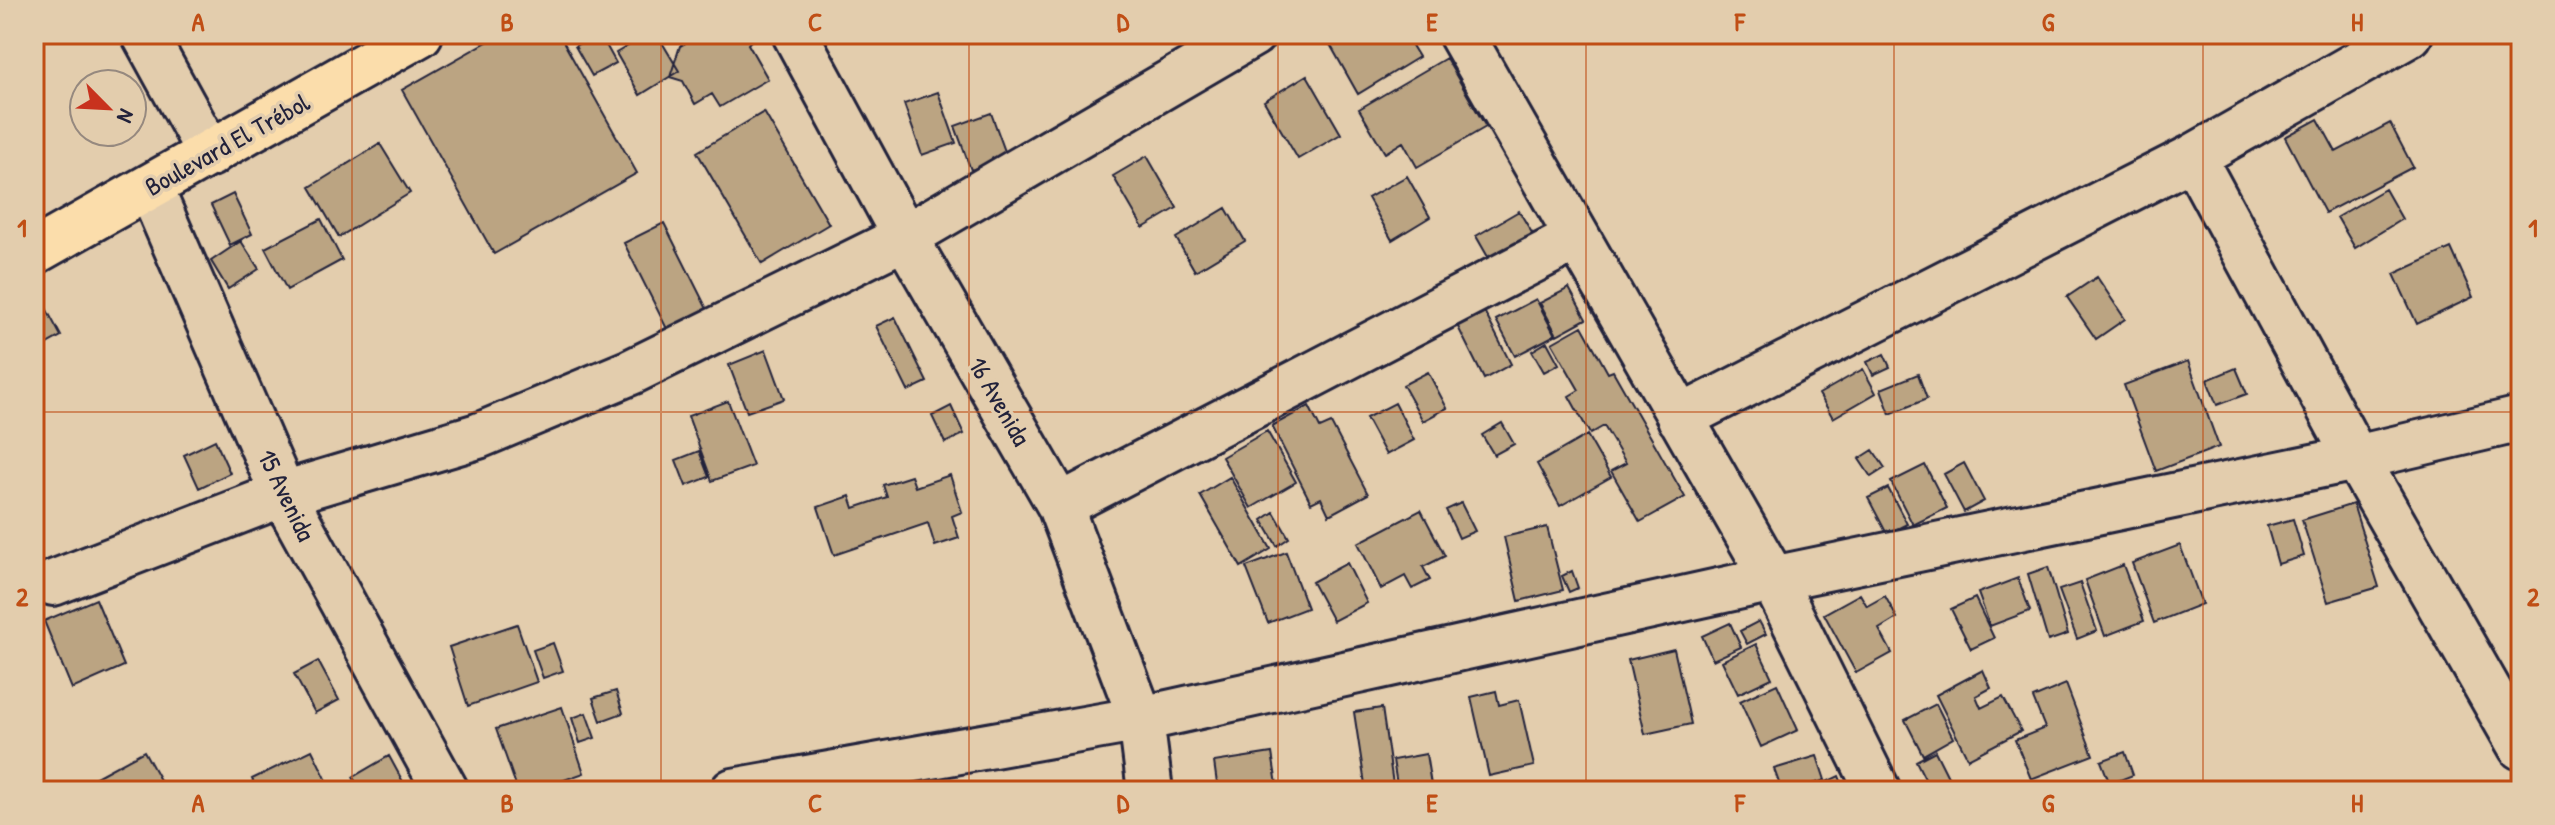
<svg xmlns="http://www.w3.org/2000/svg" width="2555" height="825" font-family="'Patrick Hand',sans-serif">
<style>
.building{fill:#bba482;stroke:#22223b;stroke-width:2}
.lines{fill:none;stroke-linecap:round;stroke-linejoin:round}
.minor-casing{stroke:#22223b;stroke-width:50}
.major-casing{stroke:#22223b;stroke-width:50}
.minor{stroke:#e3cdad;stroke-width:44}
.major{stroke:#fbddab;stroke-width:44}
.grid{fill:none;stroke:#c04e15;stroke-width:2;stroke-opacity:0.55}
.labels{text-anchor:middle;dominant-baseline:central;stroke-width:7;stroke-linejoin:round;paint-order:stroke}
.street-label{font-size:26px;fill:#22223b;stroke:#e3cdad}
.neatline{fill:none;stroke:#c04e15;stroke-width:3}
.grid-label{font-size:26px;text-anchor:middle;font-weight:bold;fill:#c04e15}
</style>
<rect width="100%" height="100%" fill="#e3cdad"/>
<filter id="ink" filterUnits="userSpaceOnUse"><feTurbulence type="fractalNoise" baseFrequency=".0125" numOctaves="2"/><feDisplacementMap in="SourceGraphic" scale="16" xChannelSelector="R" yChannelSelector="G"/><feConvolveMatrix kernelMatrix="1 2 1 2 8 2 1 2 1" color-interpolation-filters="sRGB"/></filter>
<g filter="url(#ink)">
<path class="building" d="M501 34H559L637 173 494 254 402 90Z
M595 34H600L616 63 592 76 575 46Z
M648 34H657L679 71 640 95 616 53Z
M702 34H752L754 37 748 44 768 79 720 107 712 94 695 104 683 81 670 77 680 46Z
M1335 34H1405L1419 57 1358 94 1327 39Z
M1446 58 1486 127 1417 167 1403 142 1385 153 1359 109Z
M1307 75 1341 134 1298 159 1264 101Z
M938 92 956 143 922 155 904 104Z
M764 112 829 224 762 264 697 152Z
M991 113 1007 157 971 170 955 126Z
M2318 119 2336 152 2390 123 2413 167 2325 213 2285 137Z
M380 144 410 193 339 237 310 187Z
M1147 156 1177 208 1143 228 1113 176Z
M1407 176 1430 217 1392 240 1368 198Z
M2385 189 2402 219 2355 248 2337 217Z
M233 194 252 234 230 245 211 205Z
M1226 208 1245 241 1195 271 1176 238Z
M1519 211 1535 238 1492 264 1476 236Z
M321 219 342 260 287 290 265 248Z
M664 223 708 311 668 331 624 243Z
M241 241 259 269 228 289 211 261Z
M2451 248 2473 297 2417 324 2394 274Z
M2097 277 2125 319 2096 339 2067 297Z
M1569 288 1586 319 1557 335 1540 303Z
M41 299 61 336 34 351V302Z
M1536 299 1555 335 1515 356 1496 320Z
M1484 311 1511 364 1484 379 1457 325Z
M895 317 927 382 908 391 876 326Z
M1582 326 1608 373 1613 371 1685 497 1640 522 1611 471 1626 463 1604 426 1590 434 1569 396 1579 390 1552 343Z
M1547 342 1559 364 1544 372 1532 351Z
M766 350 784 399 747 412 729 365Z
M1884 354 1890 367 1873 375 1867 362Z
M2188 361 2219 447 2156 471 2124 385Z
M2236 368 2247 394 2217 405 2207 380Z
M1863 369 1876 393 1833 418 1819 394Z
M1428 372 1447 408 1423 421 1403 385Z
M1918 374 1927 399 1890 414 1881 389Z
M728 401 753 466 712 481 688 416Z
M1395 403 1414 440 1386 455 1366 418Z
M951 406 964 434 945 443 932 416Z
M1309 406 1320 428 1331 423 1368 494 1329 515 1321 498 1311 503 1272 426Z
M1502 423 1514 444 1494 455 1482 435Z
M1267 431 1296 482 1251 508 1222 457Z
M1587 435 1611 477 1560 506 1537 464Z
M215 440 230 473 199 488 184 455Z
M1873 450 1885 468 1871 477 1859 459Z
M699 451 709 477 686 486 676 460Z
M1964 463 1984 501 1964 512 1944 474Z
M1925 465 1947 508 1913 525 1891 482Z
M950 475 962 512 952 516 959 538 935 546 928 523 834 555 818 507 850 496 854 508 887 497 883 485 911 476 915 487Z
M1230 477 1271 549 1241 567 1200 495Z
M1888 488 1907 524 1887 534 1868 498Z
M1461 503 1475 531 1459 538 1446 510Z
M2353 504 2379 587 2328 602 2302 520Z
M1421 510 1445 556 1423 567 1430 580 1412 589 1405 576 1381 589 1358 543Z
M1274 512 1289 538 1277 546 1262 520Z
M2293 519 2304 556 2278 564 2267 526Z
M1547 527 1563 590 1519 601 1504 537Z
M2180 545 2202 604 2154 623 2132 563Z
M1286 552 1307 608 1268 623 1246 567Z
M1347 563 1367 603 1333 621 1312 582Z
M2123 565 2144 621 2105 636 2085 580Z
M2048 567 2068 634 2048 641 2028 574Z
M1572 571 1578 588 1569 592 1562 576Z
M2018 578 2030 611 1990 626 1978 593Z
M2080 583 2097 631 2077 639 2059 590Z
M1860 594 1867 606 1885 596 1897 618 1879 629 1892 653 1856 673 1824 614Z
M1975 598 1994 638 1971 649 1951 609Z
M96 599 124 666 72 689 44 621Z
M1759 621 1766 634 1747 644 1740 631Z
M1730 623 1741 647 1713 660 1702 636Z
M517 624 537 682 468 706 449 647Z
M553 643 563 671 543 678 533 650Z
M1756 644 1772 678 1738 694 1722 661Z
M1674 649 1691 724 1645 734 1628 660Z
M318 661 339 700 315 713 294 674Z
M1983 670 1991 688 1976 696 1981 708 2003 697 2021 731 1968 759 1936 695Z
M1777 684 1798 730 1761 747 1740 701Z
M2066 684 2093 755 2031 779 2015 740 2045 728 2033 698Z
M616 691 623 713 601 721 593 698Z
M1496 691 1499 705 1519 700 1534 766 1489 776 1471 697Z
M1936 704 1953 738 1923 755 1905 720Z
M562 707 584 773 533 791H518L496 729Z
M1382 708 1394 791H1366L1354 712Z
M586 713 595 738 580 743 572 718Z
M312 750 332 791H258L252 779Z
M144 751 166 791H103L96 777Z
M1935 751 1951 783 1931 791 1916 761Z
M2125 752 2133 775 2110 784 2101 761Z
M1272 753 1278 791H1218L1214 762Z
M1426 754 1432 791H1398L1393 760Z
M389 756 408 791H360L353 777Z
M1817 756 1825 780 1792 791H1782L1774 769Z
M1839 776 1845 791H1822L1820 785Z"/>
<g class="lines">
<defs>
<path id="minor" d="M144 34 210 154
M795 34 905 237 1060 506 1141 719 1150 791
M1461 34 1773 579 1878 791
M2193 157 2356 458 2521 747
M150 187 283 494 446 791
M1680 418 2193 157 2410 34
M1060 506 1576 238
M53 583 283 494 478 436 631 372 905 237 1253 34
M733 791 1141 719 1773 579 2356 458 2521 419"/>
<path id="major" d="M34 252 420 34"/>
</defs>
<use href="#minor" class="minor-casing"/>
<use href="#major" class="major-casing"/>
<use href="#minor" class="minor"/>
<use href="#major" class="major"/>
</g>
</g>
<path class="grid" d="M352 34V791M661 34V791M969 34V791M1278 34V791M1586 34V791M1894 34V791M2203 34V791M34 412H2521"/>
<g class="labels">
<g class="street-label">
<text transform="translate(227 144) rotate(-29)">Boulevard El Trébol</text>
<text transform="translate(1000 401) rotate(60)">16 Avenida</text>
<text transform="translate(287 495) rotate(64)">15 Avenida</text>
</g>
</g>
<rect width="2555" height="825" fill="none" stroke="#e3cdad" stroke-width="88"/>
<g transform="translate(108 108) rotate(114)"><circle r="38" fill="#e3cdad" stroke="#96897f" stroke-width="2"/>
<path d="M0-6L14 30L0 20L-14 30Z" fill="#c8321e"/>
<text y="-12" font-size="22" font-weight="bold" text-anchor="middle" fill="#22223b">N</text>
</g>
<rect x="44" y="44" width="2467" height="737" class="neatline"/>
<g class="grid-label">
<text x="198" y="31">A</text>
<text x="507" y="31">B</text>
<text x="815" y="31">C</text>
<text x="1123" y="31">D</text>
<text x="1432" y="31">E</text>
<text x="1740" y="31">F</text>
<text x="2048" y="31">G</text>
<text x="2357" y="31">H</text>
<text x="22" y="237">1</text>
<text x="2533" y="237">1</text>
<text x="22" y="606">2</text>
<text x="2533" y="606">2</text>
<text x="198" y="812">A</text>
<text x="507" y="812">B</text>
<text x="815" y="812">C</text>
<text x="1123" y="812">D</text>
<text x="1432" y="812">E</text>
<text x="1740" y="812">F</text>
<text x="2048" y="812">G</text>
<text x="2357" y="812">H</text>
</g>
</svg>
